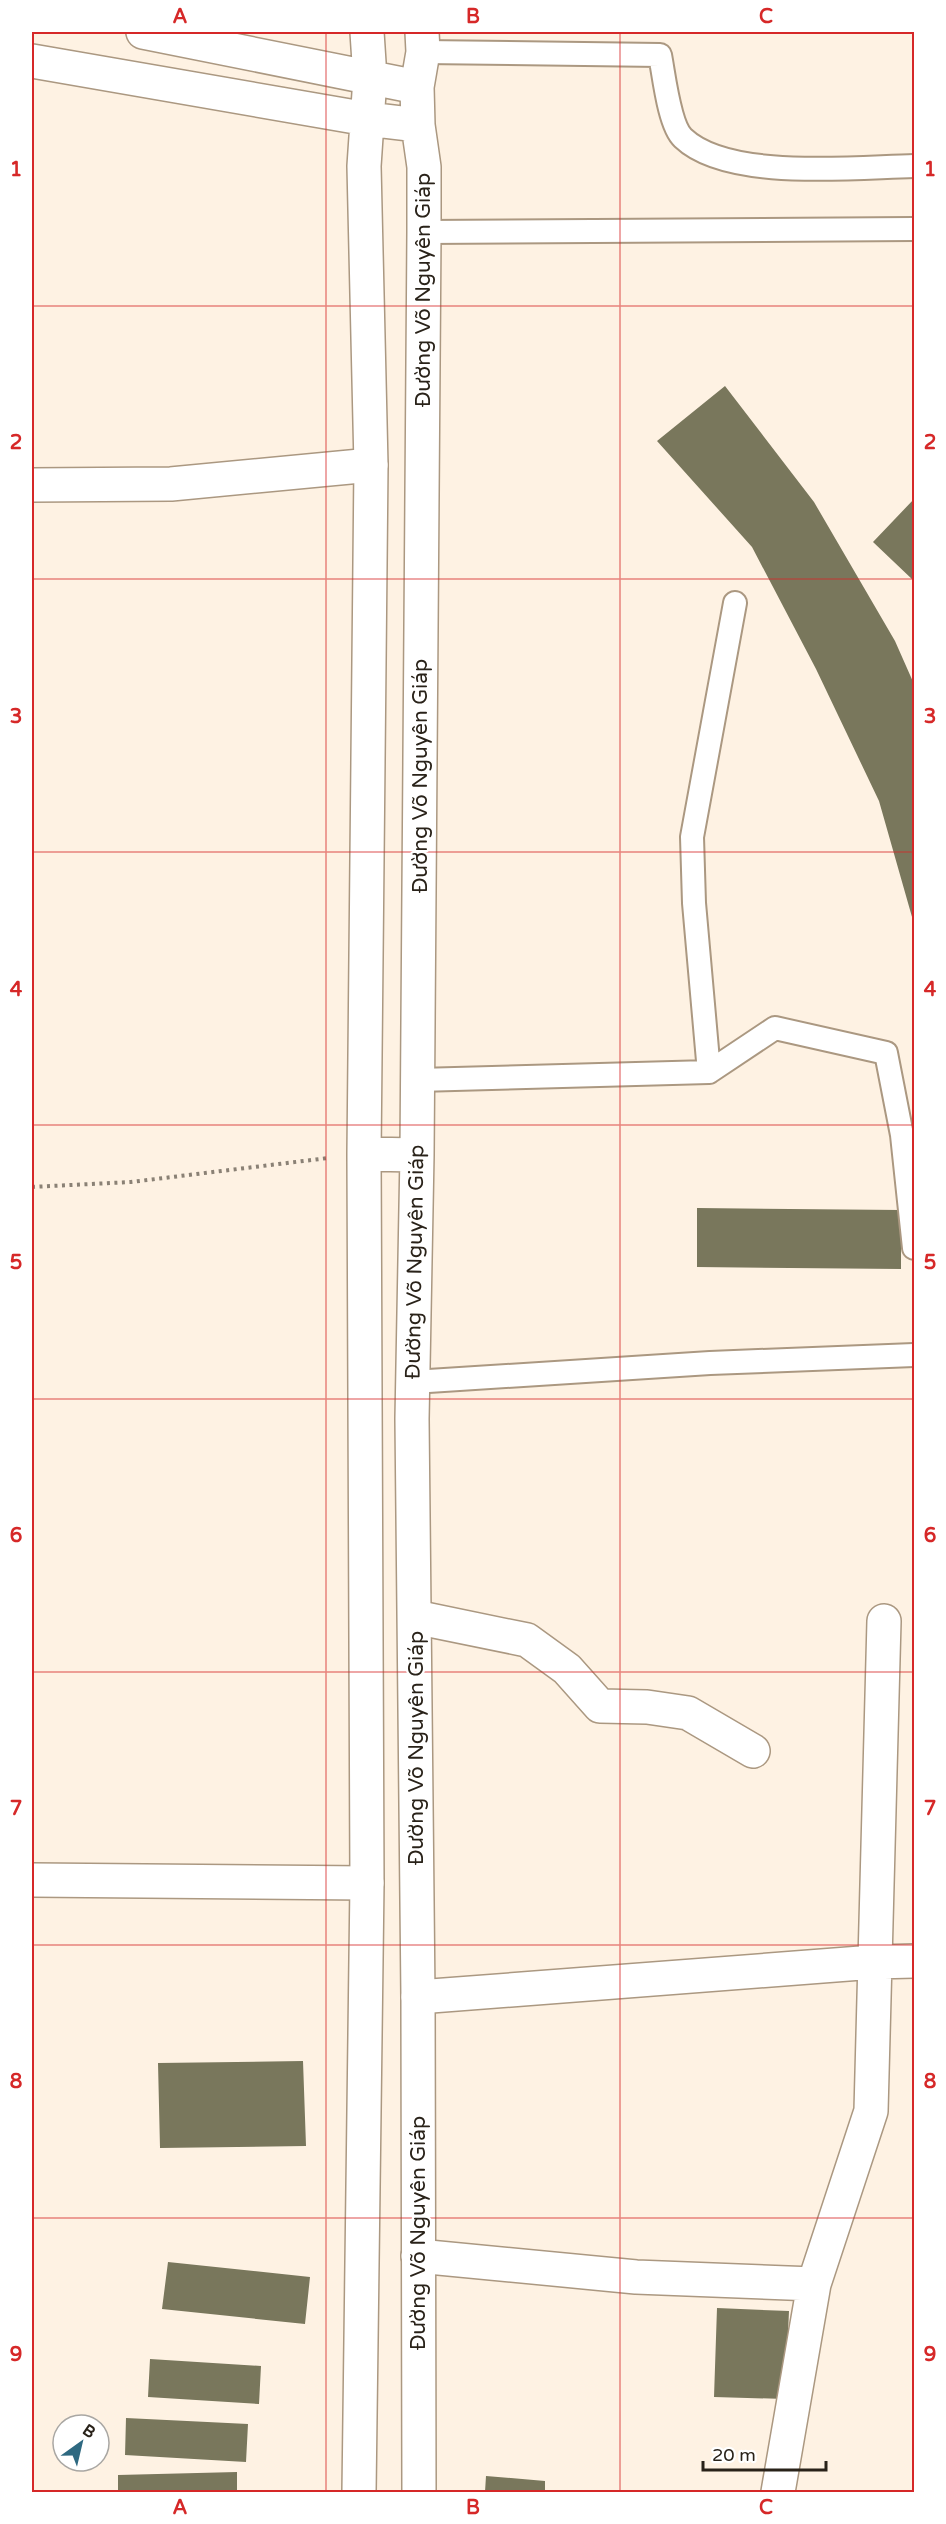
<svg xmlns="http://www.w3.org/2000/svg" width="946" height="2524" font-family="'Varela Round',sans-serif">
<style>
.building{fill:#79775c}
.lines{fill:none;stroke-linecap:round;stroke-linejoin:round}
.service-casing{stroke:#ab9881;stroke-width:26}
.minor-casing{stroke:#ab9881;stroke-width:36}
.secondary-casing{stroke:#ab9881;stroke-width:36}
.path{stroke:#8a8175;stroke-width:4;stroke-dasharray:3 4.5;stroke-linecap:butt}
.service{stroke:#fff;stroke-width:22}
.minor{stroke:#fff;stroke-width:33}
.secondary{stroke:#fff;stroke-width:33}
.grid{fill:none;stroke:#d62828;stroke-width:1.5;stroke-opacity:0.55}
.labels{text-anchor:middle;dominant-baseline:central;stroke-width:4.5;stroke-linejoin:round;paint-order:stroke}
.street-label{font-size:21px;fill:#292219;stroke:#fff}
.neatline{fill:none;stroke:#d62828;stroke-width:2}
.grid-label{font-size:20px;text-anchor:middle;font-weight:bold;fill:#d62828}
</style>
<rect width="100%" height="100%" fill="#fef2e3"/>
<path class="building" d="M725 386 814 502 895 641 914 684V924L879 801 816 669 752 547 657 441Z
M914 499V581L873 542Z
M697 1208 901 1210V1269L697 1267Z
M303 2061 306 2146 160 2148 158 2063Z
M168 2262 310 2277 305 2324 162 2309Z
M717 2308 789 2311 785 2399 714 2397Z
M150 2359 261 2366 259 2404 148 2397Z
M126 2418 248 2424 246 2462 125 2455Z
M237 2472V2492H118V2475Z
M486 2476 545 2481V2492H485Z"/>
<g class="lines">
<defs>
<path id="service" d="M423 52 660 55C664 75 669 125 683 138 728 181 855 167 914 166
M424 232 914 229
M709 1072 775 1028 886 1053 902 1135 914 1248
M418 1080 709 1072 694 903 692 837 735 603
M413 1382 710 1363 914 1355"/>
<path id="minor" d="M32 485 171 484 371 465
M415 1617 527 1640 567 1669 600 1706 647 1707 688 1713 753 1751
M32 1880 367 1883
M418 1997 874 1962 914 1961
M418 2256 636 2277 814 2284
M778 2492 814 2284 871 2111 884 1621"/>
<path id="secondary" d="M143 32 417 87
M32 61 367 119 418 125
M364 1154 417 1155
M359 2492 367 1883 364 1154 371 465 364 166 370 78 367 32
M419 2492 418 1997 412 1419 417 1155 424 232V167L418 125 417 87 423 52 422 32"/>
</defs>
<use href="#service" class="service-casing"/>
<use href="#minor" class="minor-casing"/>
<use href="#secondary" class="secondary-casing"/>
<path class="path" d="M32 1187 131 1182 328 1158"/>
<use href="#service" class="service"/>
<use href="#minor" class="minor"/>
<use href="#secondary" class="secondary"/>
</g>
<path class="grid" d="M326 32V2492M620 32V2492M32 306H914M32 579H914M32 852H914M32 1125H914M32 1399H914M32 1672H914M32 1945H914M32 2218H914"/>
<g class="labels">
<g class="street-label">
<text transform="translate(423 290) rotate(-90)">Đường Võ Nguyên Giáp</text>
<text transform="translate(420 776) rotate(-90)">Đường Võ Nguyên Giáp</text>
<text transform="translate(415 1262) rotate(-89)">Đường Võ Nguyên Giáp</text>
<text transform="translate(416 1748) rotate(-90)">Đường Võ Nguyên Giáp</text>
<text transform="translate(418 2233) rotate(-90)">Đường Võ Nguyên Giáp</text>
</g>
</g>
<rect width="946" height="2524" fill="none" stroke="#ffffff" stroke-width="66"/>
<g transform="translate(81 2443) rotate(34)"><circle r="28" fill="#ffffff" stroke="#a9a7a3" stroke-width="1.5"/>
<path d="M0-4.5L10 22L0 15L-10 22Z" fill="#2e6981"/>
<text y="-9" font-size="16" font-weight="bold" text-anchor="middle" fill="#292219">B</text>
</g>
<path d="M703 2461v9h123v-9" fill="none" stroke="#292219" stroke-width="3"/>
<text x="712" y="2461" font-size="18" fill="#292219" stroke="#ffffff" stroke-width="4.5" paint-order="stroke">20 m</text>
<rect x="33" y="33" width="880" height="2458" class="neatline"/>
<g class="grid-label">
<text x="180" y="23">A</text>
<text x="473" y="23">B</text>
<text x="766" y="23">C</text>
<text x="16" y="176">1</text>
<text x="930" y="176">1</text>
<text x="16" y="449">2</text>
<text x="930" y="449">2</text>
<text x="16" y="723">3</text>
<text x="930" y="723">3</text>
<text x="16" y="996">4</text>
<text x="930" y="996">4</text>
<text x="16" y="1269">5</text>
<text x="930" y="1269">5</text>
<text x="16" y="1542">6</text>
<text x="930" y="1542">6</text>
<text x="16" y="1815">7</text>
<text x="930" y="1815">7</text>
<text x="16" y="2088">8</text>
<text x="930" y="2088">8</text>
<text x="16" y="2361">9</text>
<text x="930" y="2361">9</text>
<text x="180" y="2514">A</text>
<text x="473" y="2514">B</text>
<text x="766" y="2514">C</text>
</g>
</svg>
